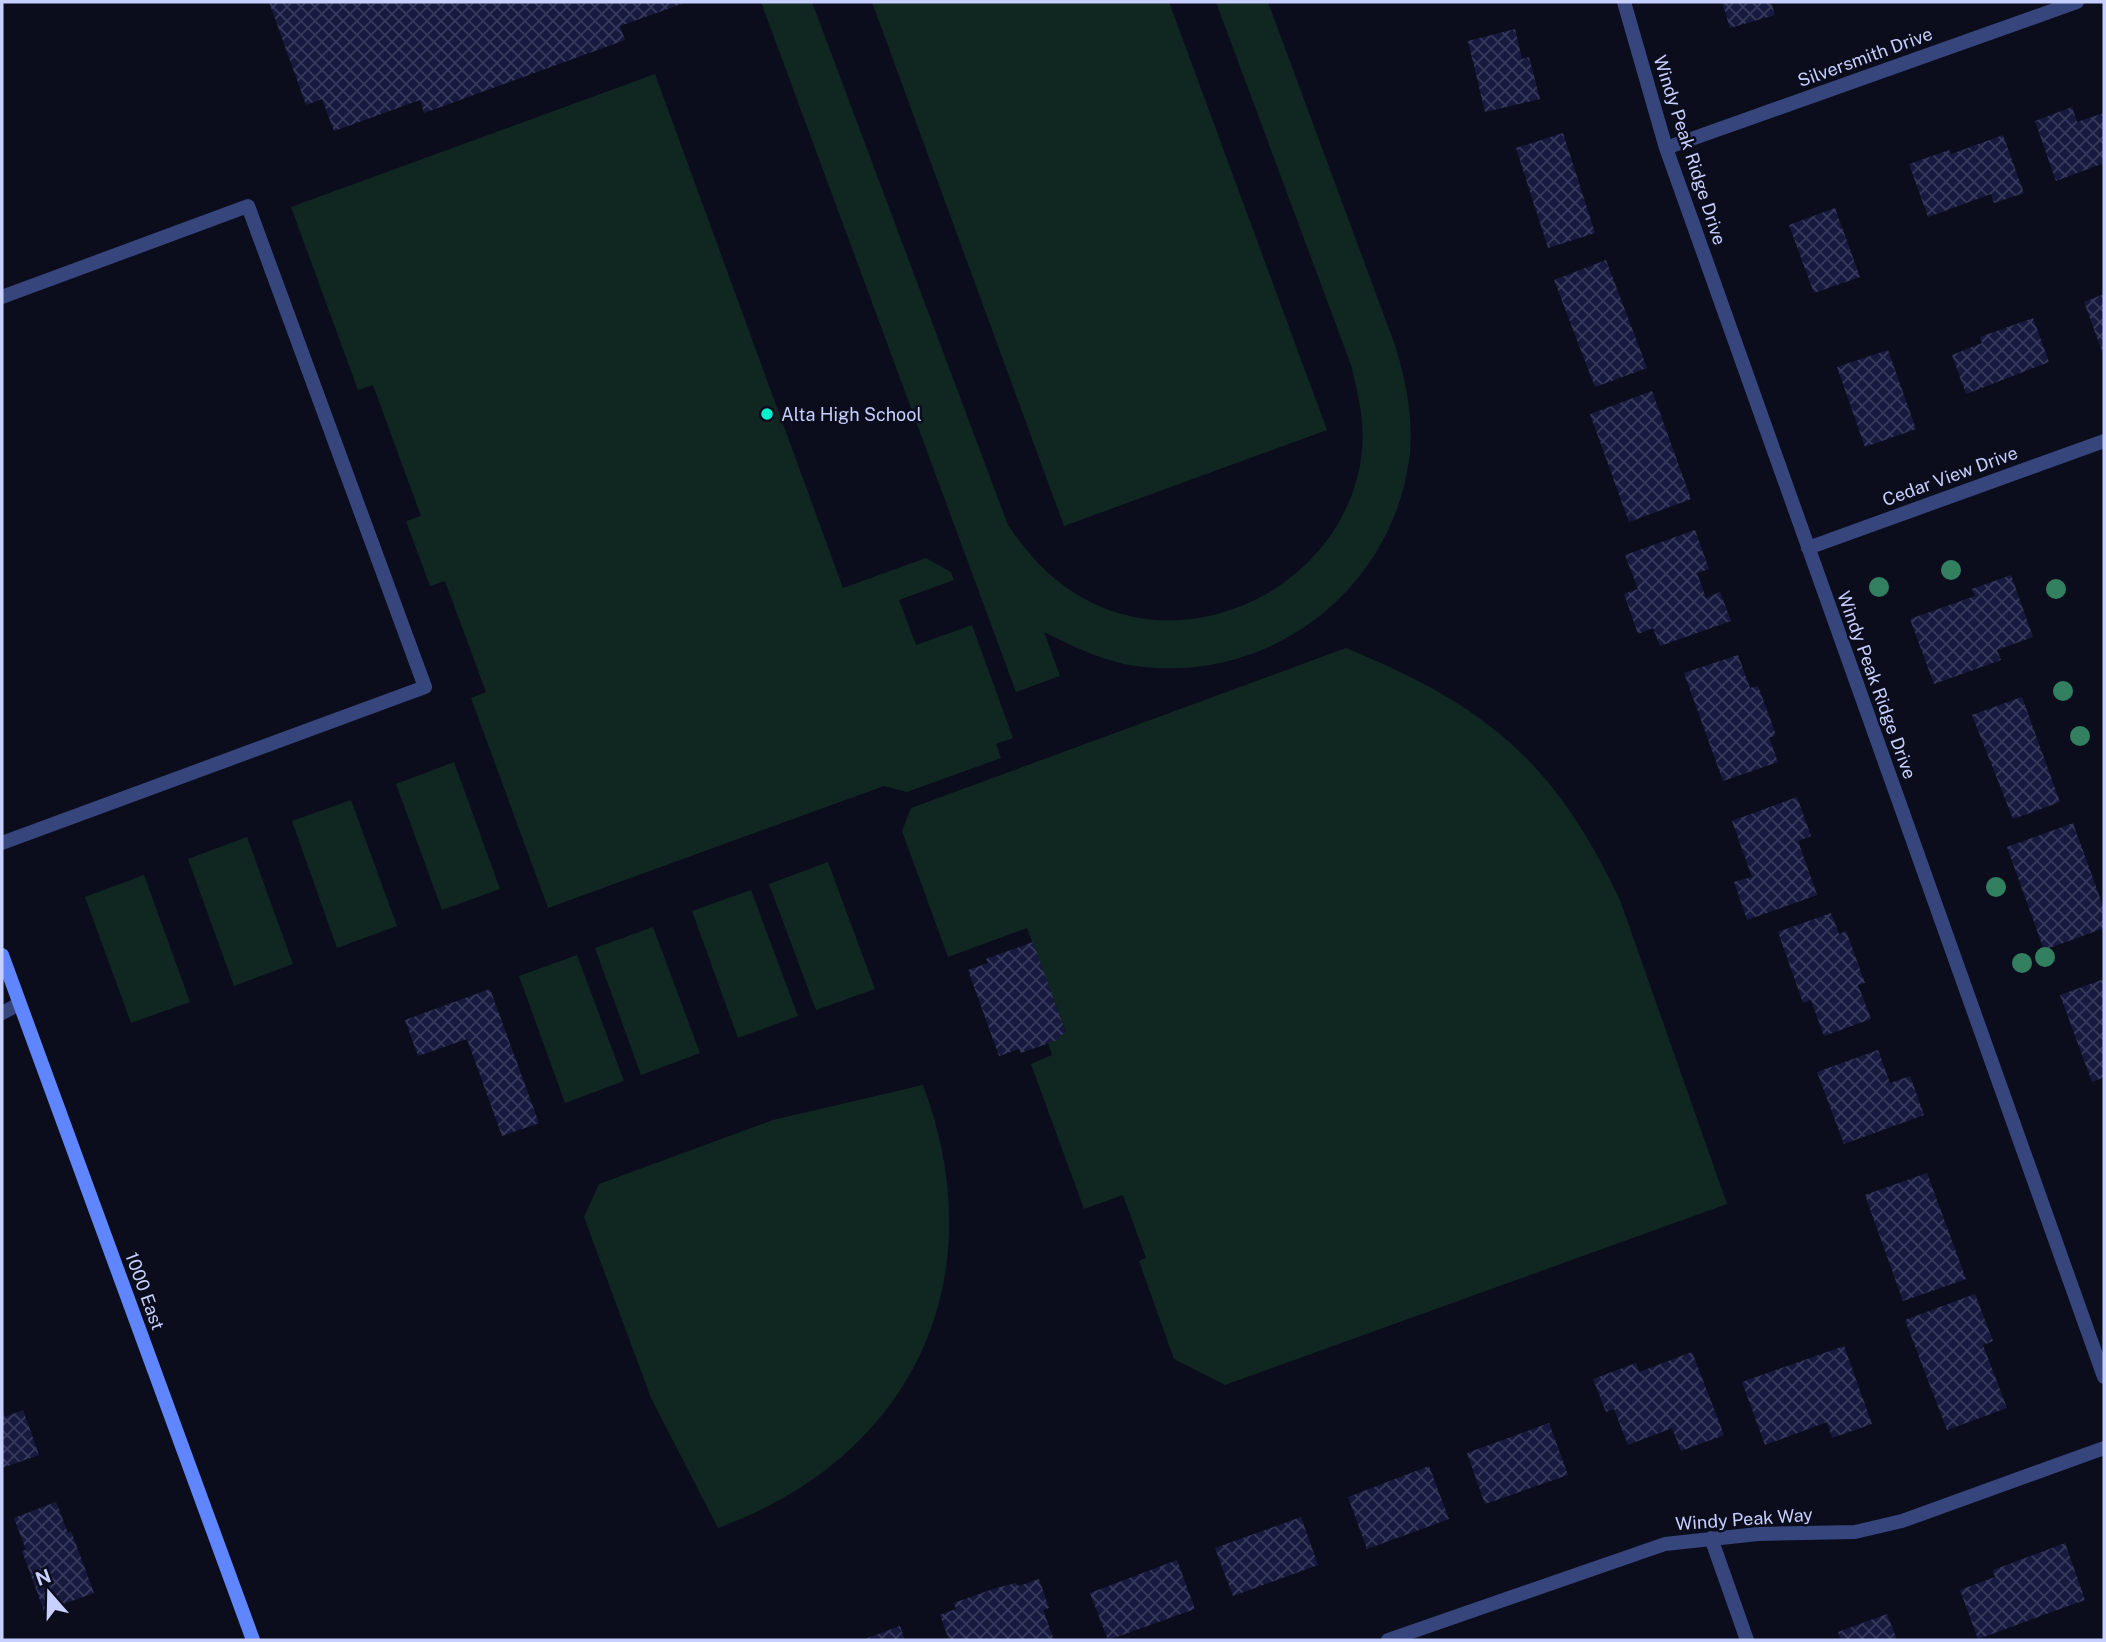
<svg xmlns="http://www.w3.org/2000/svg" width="2106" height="1642" font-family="'Public Sans',sans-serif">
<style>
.grass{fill:#0f2720}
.building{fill:url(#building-cross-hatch)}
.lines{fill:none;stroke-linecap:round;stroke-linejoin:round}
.lane{stroke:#36467d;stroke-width:14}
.street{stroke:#36467d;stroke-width:14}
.secondary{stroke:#5f85ff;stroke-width:14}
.tree{fill:#338060}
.poi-dot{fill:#00f3cb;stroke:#0b0d1d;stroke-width:2.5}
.labels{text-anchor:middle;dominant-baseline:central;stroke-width:5;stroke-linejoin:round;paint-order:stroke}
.street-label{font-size:18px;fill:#c8d0ff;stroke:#0b0d1d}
.poi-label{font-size:18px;fill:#c8d0ff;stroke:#0b0d1d;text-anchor:start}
</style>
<defs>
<pattern id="building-cross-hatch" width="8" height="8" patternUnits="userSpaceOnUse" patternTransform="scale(1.75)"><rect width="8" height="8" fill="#171a3e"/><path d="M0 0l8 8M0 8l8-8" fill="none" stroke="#373a5b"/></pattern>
</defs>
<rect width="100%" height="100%" fill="#0b0d1d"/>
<path class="grass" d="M761 2H812L1008 525C1025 550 1044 573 1070 590 1181 666 1341 591 1361 459 1366 427 1359 396 1351 365L1216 2H1268L1396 348C1406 382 1413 417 1410 453 1395 586 1276 681 1143 667 1107 663 1076 648 1044 632L1060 676 1016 692Z
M872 2H1169L1327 430 1064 526Z
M655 74 843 588 926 558 951 572 954 580 899 600 916 645 972 625 1013 738 996 744 1001 758 907 792 884 786 548 908 471 698 486 692 445 581 430 586 406 521 421 516 373 385 358 390 291 207Z
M1346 648C1487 706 1554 761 1620 900L1727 1204 1225 1385 1174 1359 1139 1261 1146 1258 1123 1195 1084 1209 1031 1064 1052 1055 1048 1043 1066 1032 1027 928 948 957 902 831 911 808Z
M454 762 500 889 442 910 396 784Z
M351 800 397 926 337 948 292 821Z
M247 837 293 964 234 986 188 859Z
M828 862 875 989 816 1010 769 884Z
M144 875 190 1002 131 1023 85 897Z
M751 890 798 1016 738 1038 692 911Z
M653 927 700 1053 641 1075 595 948Z
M577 955 624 1081 565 1103 519 976Z
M923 1085C996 1279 913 1457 718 1528L651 1398 584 1217 599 1184 773 1120Z"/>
<path class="building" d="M269 2H687L620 26 625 40 424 113 420 100 334 131 322 99 306 105Z
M1722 2H1771L1775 15 1730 28Z
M1515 29 1522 59 1529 57 1540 99 1485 112 1468 41Z
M2072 107 2077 122 2104 113V163L2056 181 2035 121Z
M1563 133 1595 233 1548 248 1516 148Z
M2003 135 2024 193 1994 203 1991 194 1928 217 1909 164 1949 150 1951 154Z
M1835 208 1860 277 1814 293 1789 225Z
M1606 260 1647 368 1595 387 1554 280Z
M2104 294V350L2102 351 2084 302Z
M2033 318 2049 362 1966 394 1952 355 1982 343 1980 337Z
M1888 350 1916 429 1865 447 1837 367Z
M1652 391 1691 499 1629 522 1590 414Z
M1695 530 1709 569 1697 573 1706 598 1720 592 1731 621 1660 646 1653 628 1638 634 1624 594 1638 589 1625 555Z
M2011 575 2033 637 1997 650 2001 660 1934 684 1910 619 1975 596 1972 589Z
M1738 655 1750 688 1758 686 1776 735 1769 738 1778 762 1723 781 1684 673Z
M2022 697 2060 802 2013 819 1972 715Z
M1797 797 1811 836 1798 841 1817 895 1747 920 1734 882 1752 877 1732 821Z
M2073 823 2104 909V928L2044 950 2007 847Z
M1831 913 1839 934 1846 931 1865 983 1858 985 1871 1019 1824 1036 1811 1000 1803 1003 1778 932Z
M1033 942 1066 1033 1059 1036 1060 1039 1021 1053 1019 1049 999 1056 968 970 988 963 986 959Z
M2104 979V1077L2092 1082 2060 995Z
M490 989 539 1123 502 1136 467 1039 418 1056 405 1020Z
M1878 1050 1890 1083 1910 1076 1924 1115 1844 1144 1817 1072Z
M1927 1173 1966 1279 1903 1301 1865 1195Z
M1975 1294 1993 1341 1983 1345 2007 1408 1947 1430 1905 1320Z
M1844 1346 1872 1424 1832 1438 1827 1422 1765 1445 1742 1382Z
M1692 1352 1724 1435 1681 1451 1672 1428 1628 1445 1614 1409 1606 1412 1593 1379 1636 1363 1639 1372Z
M2 1408 5 1417 23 1410 39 1455 2 1468Z
M1549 1423 1568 1475 1485 1504 1467 1453Z
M1429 1466 1449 1519 1367 1549 1348 1497Z
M56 1502 68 1533 71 1531 94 1593 44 1611 22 1551 26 1550 14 1518Z
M1301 1517 1318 1565 1233 1596 1215 1548Z
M2065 1543 2085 1600 1978 1639 1960 1590 1995 1577 1993 1570Z
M1177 1560 1195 1609 1108 1640 1090 1593Z
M1039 1579 1049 1608 1043 1610 1054 1640H949L940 1615 956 1609 954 1603 993 1589 1016 1583 1019 1586Z
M1887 1614 1897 1640H1841L1838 1632Z
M900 1626 905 1640H862Z"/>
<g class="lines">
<path class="lane" d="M2 297 248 206 425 687 2 843
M2 1013 19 1004"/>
<path class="street" d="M1624 2 1666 148 2104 1377
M1666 148 2077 2
M1808 548 2104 441
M1711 1538 1747 1640
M1388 1640 1665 1544 1758 1534 1855 1532 1902 1521 2104 1448"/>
<path class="secondary" d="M2 955 253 1640"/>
</g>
<g class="tree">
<circle cx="1951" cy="570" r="10"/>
<circle cx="1879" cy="587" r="10"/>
<circle cx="2056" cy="589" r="10"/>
<circle cx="2063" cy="691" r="10"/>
<circle cx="2080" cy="736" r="10"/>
<circle cx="1996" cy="887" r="10"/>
<circle cx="2045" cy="957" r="10"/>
<circle cx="2022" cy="963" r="10"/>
</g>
<circle class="poi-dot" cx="767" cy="414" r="7"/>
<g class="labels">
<g class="street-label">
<text transform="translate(1865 57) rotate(-20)">Silversmith Drive</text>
<text transform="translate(1690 150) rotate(72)">Windy Peak Ridge Drive</text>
<text transform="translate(1950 476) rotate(-20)">Cedar View Drive</text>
<text transform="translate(1877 685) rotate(70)">Windy Peak Ridge Drive</text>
<text transform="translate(145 1291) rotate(70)">1000 East</text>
<text transform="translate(1744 1519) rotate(-4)">Windy Peak Way</text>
</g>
<g class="poi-label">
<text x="781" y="414">Alta High School</text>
</g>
</g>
<rect width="2106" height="1642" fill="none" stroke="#c8d0ff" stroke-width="7"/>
<g transform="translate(49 1593) rotate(340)" stroke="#0b0d1d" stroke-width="5" paint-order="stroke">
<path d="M0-5L12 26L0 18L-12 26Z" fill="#c8d0ff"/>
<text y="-10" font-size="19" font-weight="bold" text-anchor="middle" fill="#c8d0ff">N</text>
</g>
</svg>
